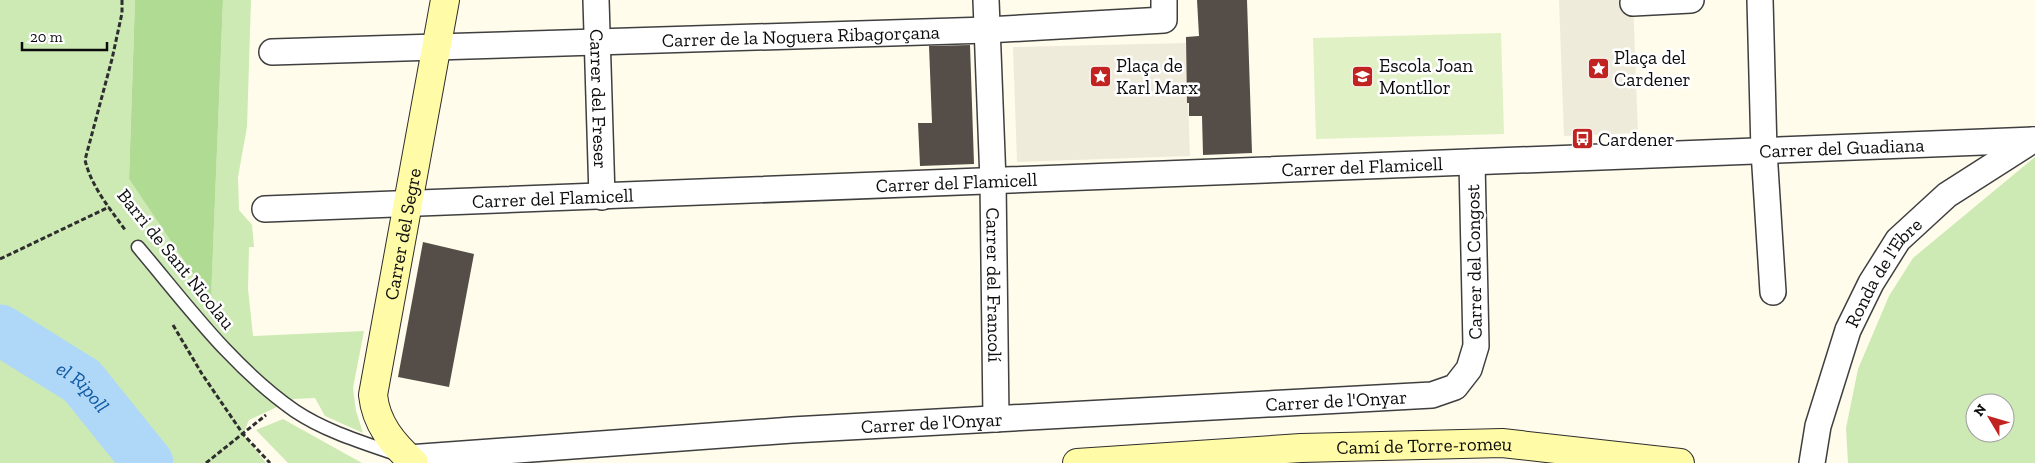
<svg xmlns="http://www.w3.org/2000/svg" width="2035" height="463" font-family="'Zilla Slab',serif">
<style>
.green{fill:#cdeab4;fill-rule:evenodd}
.forest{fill:#afdb93}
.pitch{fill:#e0f1c6}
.plaza{fill:#eeebdb}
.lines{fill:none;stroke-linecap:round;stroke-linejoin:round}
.river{stroke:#afd8f8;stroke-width:51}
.building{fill:#554e48}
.lane-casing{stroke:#3f3f3f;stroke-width:15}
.street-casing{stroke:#3f3f3f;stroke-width:28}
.secondary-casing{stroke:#2e2e2e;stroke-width:30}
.path{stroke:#2e2e2e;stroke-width:3;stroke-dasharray:5 2.5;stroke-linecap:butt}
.lane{stroke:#fff;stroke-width:12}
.street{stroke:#fff;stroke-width:25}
.secondary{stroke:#fffba6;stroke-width:28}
.labels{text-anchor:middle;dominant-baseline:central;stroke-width:5;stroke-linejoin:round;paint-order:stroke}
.street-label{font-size:19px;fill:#0c0c0c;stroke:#fff}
.poi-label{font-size:19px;fill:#0c0c0c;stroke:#fff;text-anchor:start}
.water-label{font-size:20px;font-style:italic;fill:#125aa1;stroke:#fff}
</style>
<rect width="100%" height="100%" fill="#fffceb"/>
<path class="green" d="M0 0H135L129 179 211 298 223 0H251L247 127 238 177 239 210 252 225 254 247H249L248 289 253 336 364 331 353 388 356 411 363 433 325 416 315 398 294 399 249 420 243 434 266 463H0Z
M2035 157V463H1848L1846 428 1858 369 1889 296 1913 258ZM1975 403H2005V433H1975Z
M283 419 362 463H288L256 430Z"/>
<path class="forest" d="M135 0H223L211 300 129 179Z"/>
<path class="pitch" d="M1501 33 1504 134 1316 139 1313 38Z"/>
<path class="plaza" d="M1559 0H1633L1638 133 1564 136Z
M1186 43 1190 156 1017 162 1013 47Z"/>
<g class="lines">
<path class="river" id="s1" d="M0 330 82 381 148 463"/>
</g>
<path class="building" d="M1197 0H1247L1252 153 1203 155 1202 116H1189V103H1187L1186 37 1199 36Z
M970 45 974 164 920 166 918 123H932L929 46Z
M423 242 474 254 449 387 398 377Z"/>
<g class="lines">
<defs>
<path id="lane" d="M138 247C187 305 232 367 295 411 325 431 361 442 396 454"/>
<g id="street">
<path id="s2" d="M596 0 602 197"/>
<path id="s3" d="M986 0 993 181 996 419"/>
<path d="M1760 0 1764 151 1773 292"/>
<path d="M1633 3 1691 0"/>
<path id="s4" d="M272 52 987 30 1164 20V0"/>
<path id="s5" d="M265 209 2034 140"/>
<path id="s6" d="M408 458 792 430 1432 395 1455 387 1469 369 1476 346 1472 162"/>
<path id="s7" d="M1812 463 1818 426 1848 330 1871 283 1898 240 1947 195 2033 140"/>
</g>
<g id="secondary">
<path id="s8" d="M414 463C393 444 376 424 373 395L445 0"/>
<path id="s9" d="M1077 463 1301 448 1502 443 1680 463"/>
</g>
</defs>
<use href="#lane" class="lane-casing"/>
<use href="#street" class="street-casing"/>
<use href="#secondary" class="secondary-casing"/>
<path class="path" d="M122 0V13L112 59 85 160C91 186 110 209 126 231
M0 259 109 207
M173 325 202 374 243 434 270 463
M206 463 266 415"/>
<use href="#lane" class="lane"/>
<use href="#street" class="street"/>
<use href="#secondary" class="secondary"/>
</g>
<defs>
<symbol id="sight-square" viewBox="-11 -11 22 22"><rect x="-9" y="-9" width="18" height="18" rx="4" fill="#c02320" stroke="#fff"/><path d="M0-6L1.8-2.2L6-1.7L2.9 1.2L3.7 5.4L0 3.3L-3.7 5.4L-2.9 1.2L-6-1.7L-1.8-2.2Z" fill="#fff"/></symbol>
<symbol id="school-square" viewBox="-11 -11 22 22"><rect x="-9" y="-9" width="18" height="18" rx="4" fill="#c02320" stroke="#fff"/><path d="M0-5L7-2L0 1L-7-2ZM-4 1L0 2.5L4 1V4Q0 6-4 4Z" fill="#fff"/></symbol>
<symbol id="bus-square" viewBox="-11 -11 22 22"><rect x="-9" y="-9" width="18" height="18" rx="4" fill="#c02320" stroke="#fff"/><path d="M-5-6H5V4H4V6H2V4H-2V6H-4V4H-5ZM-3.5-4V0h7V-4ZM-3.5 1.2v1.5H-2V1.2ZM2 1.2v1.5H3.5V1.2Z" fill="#fff"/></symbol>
</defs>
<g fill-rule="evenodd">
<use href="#sight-square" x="1586" y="56" width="25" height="25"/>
<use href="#sight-square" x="1088" y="64" width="25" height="25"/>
<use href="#school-square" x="1350" y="64" width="25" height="25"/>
<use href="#bus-square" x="1570" y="126" width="25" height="25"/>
</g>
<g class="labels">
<g class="street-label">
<text stroke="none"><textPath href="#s4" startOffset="529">Carrer de la Noguera Ribagorçana</textPath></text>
<text stroke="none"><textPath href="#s2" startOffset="99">Carrer del Freser</textPath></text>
<text stroke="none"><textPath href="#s5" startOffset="1578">Carrer del Guadiana</textPath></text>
<text stroke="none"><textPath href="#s5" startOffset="1098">Carrer del Flamicell</textPath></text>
<text stroke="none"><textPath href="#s5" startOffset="692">Carrer del Flamicell</textPath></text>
<text stroke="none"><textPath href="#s5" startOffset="288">Carrer del Flamicell</textPath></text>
<text stroke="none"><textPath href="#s8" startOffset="245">Carrer del Segre</textPath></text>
<text transform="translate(176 259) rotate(51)">Barri de Sant Nicolau</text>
<text transform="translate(1474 262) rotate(-91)">Carrer del Congost</text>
<text stroke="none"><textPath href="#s7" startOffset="206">Ronda de l'Ebre</textPath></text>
<text stroke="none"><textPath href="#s3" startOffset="285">Carrer del Francolí</textPath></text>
<text stroke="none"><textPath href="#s6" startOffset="930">Carrer de l'Onyar</textPath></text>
<text stroke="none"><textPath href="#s6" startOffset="525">Carrer de l'Onyar</textPath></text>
<text stroke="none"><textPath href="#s9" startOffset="348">Camí de Torre-romeu</textPath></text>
</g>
<g class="poi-label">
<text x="1614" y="57">Plaça del<tspan x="1614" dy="22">Cardener</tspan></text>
<text x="1116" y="65">Plaça de<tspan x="1116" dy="22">Karl Marx</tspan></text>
<text x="1379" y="65">Escola Joan<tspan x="1379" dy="22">Montllor</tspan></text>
<text x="1598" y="139">Cardener</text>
</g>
<g class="water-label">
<text stroke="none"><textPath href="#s1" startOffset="101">el Ripoll</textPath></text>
</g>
</g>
<g transform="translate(1990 418) rotate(308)"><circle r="24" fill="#ffffff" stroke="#9e9e9e"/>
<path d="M0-4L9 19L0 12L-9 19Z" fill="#c02320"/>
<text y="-8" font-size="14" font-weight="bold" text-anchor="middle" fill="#0c0c0c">N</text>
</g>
<path d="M22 42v8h85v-8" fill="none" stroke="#0c0c0c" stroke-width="2.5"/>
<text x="30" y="42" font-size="15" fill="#0c0c0c" stroke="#ffffff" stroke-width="4" paint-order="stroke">20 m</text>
</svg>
